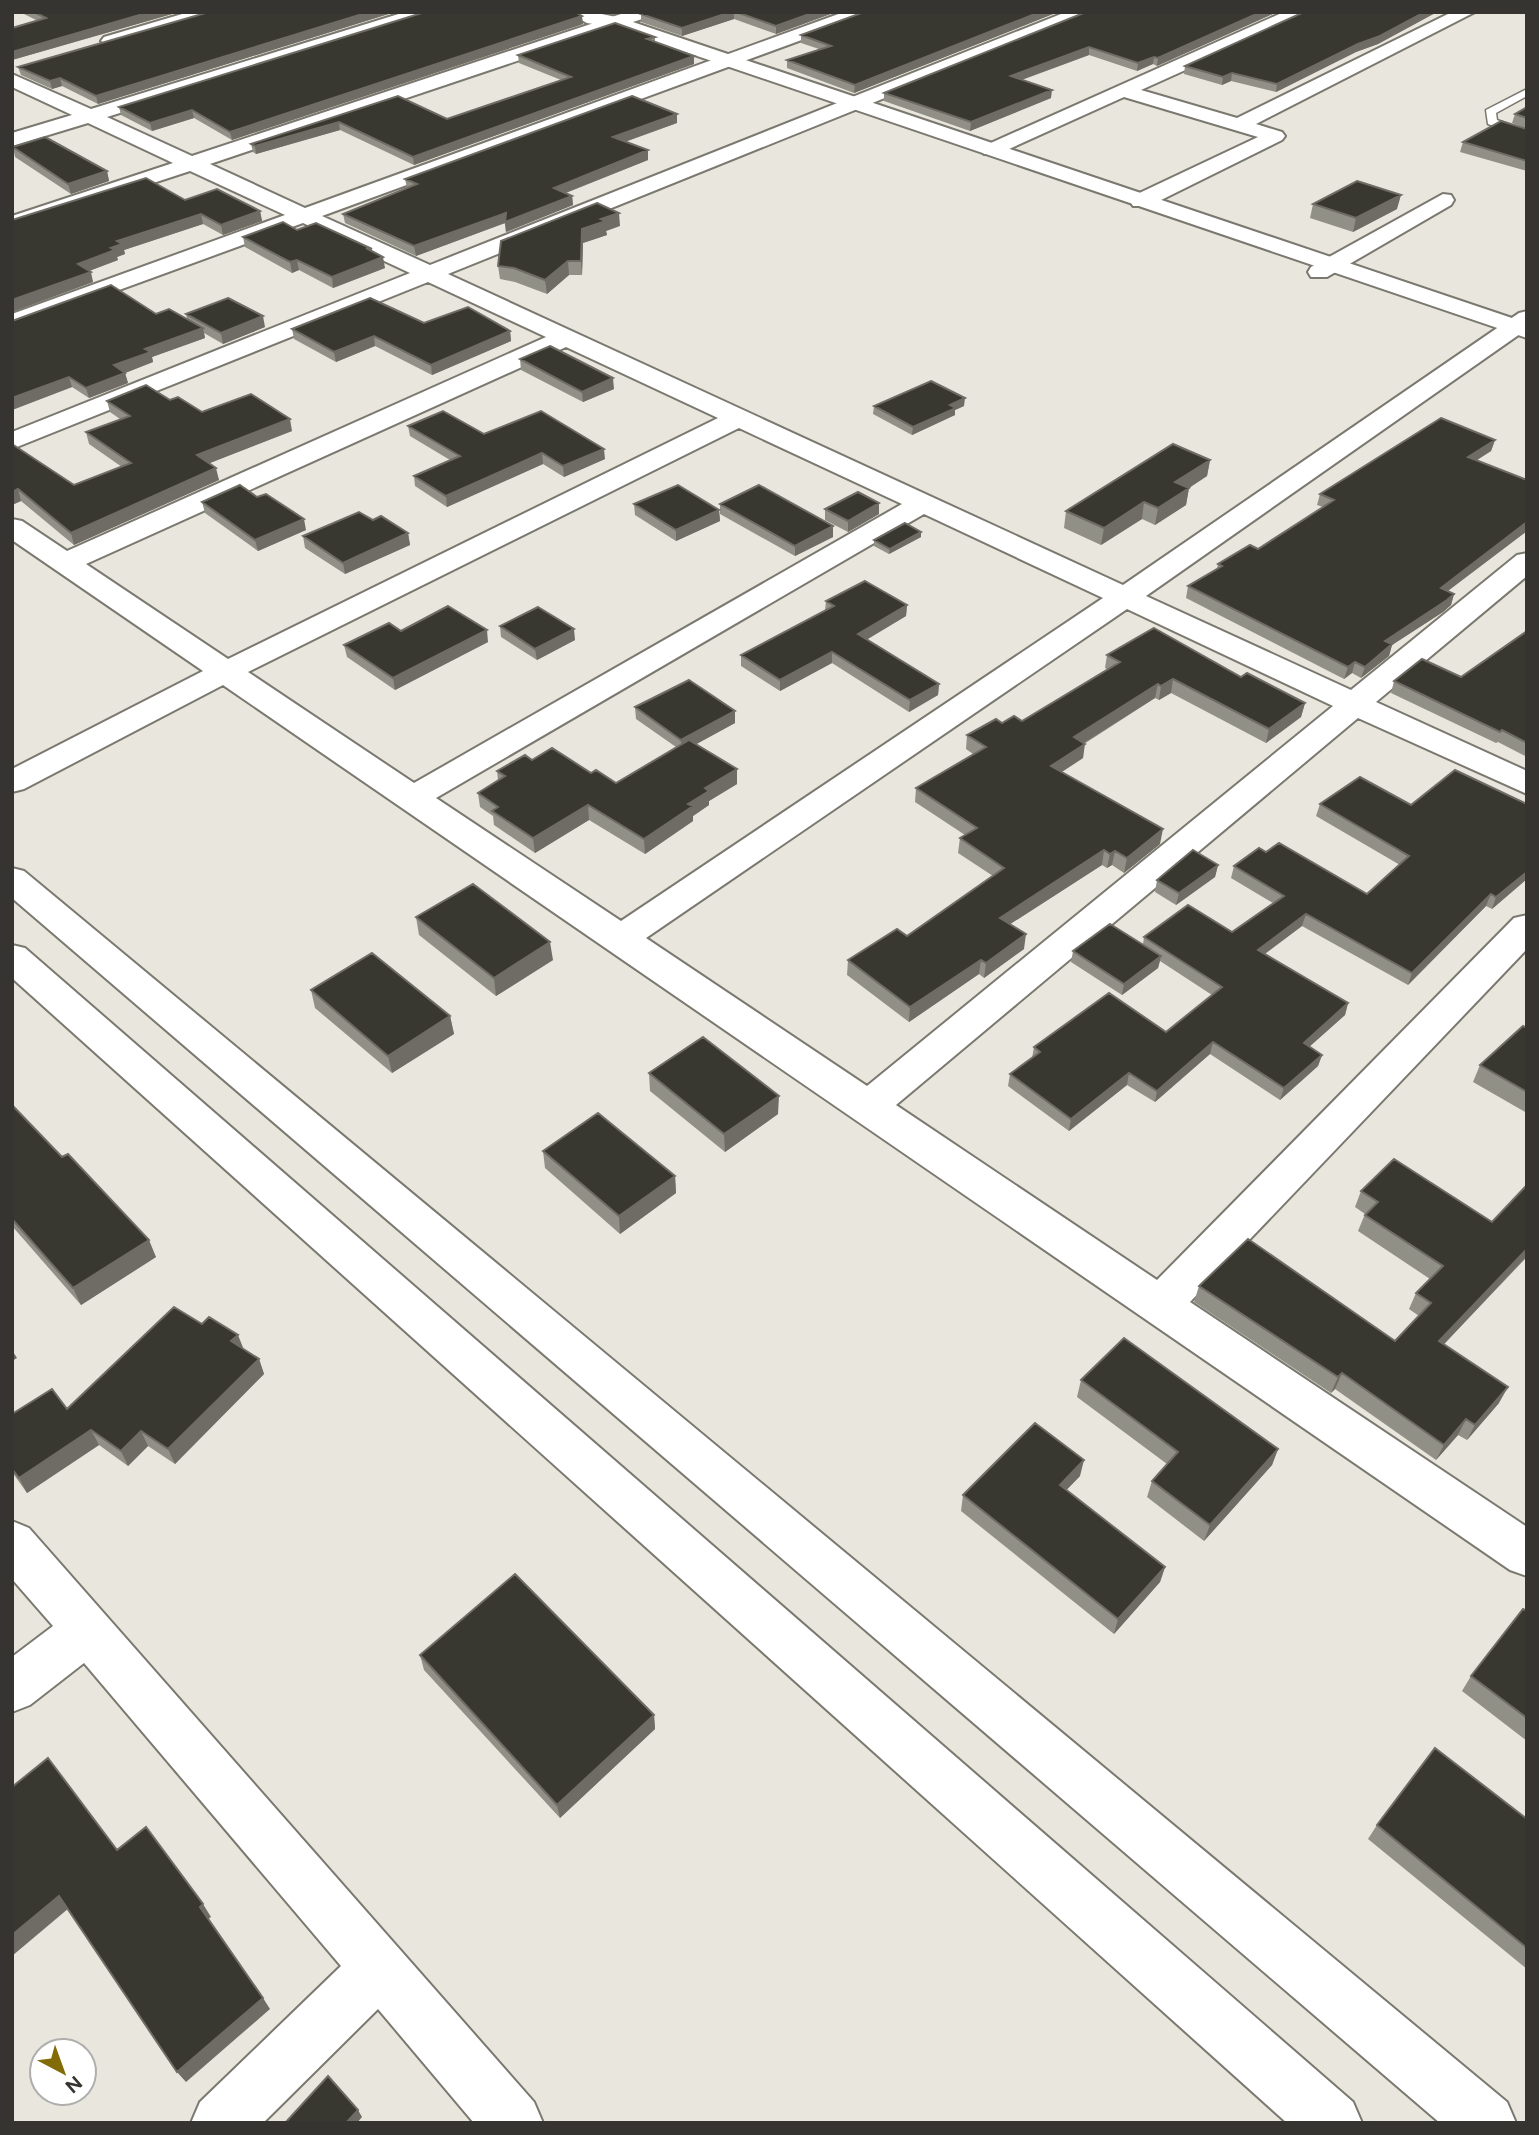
<svg xmlns="http://www.w3.org/2000/svg" width="1539" height="2135" font-family="Figtree,sans-serif">
<style>
.lines{fill:none;stroke-linecap:round;stroke-linejoin:round}
.service-casing{stroke:#7a786f;stroke-width:3}
.minor-casing{stroke:#7a786f;stroke-width:4}
.secondary-casing{stroke:#7a786f;stroke-width:4}
.service{fill:#fff;fill-rule:evenodd}
.minor{fill:#fff;fill-rule:evenodd}
.secondary{fill:#fff;fill-rule:evenodd}
.wall{fill:#919086}
.shaded-wall{fill:#6e6c64}
.building{fill:#393830;stroke:#6e6c64;stroke-width:2}
</style>
<rect width="100%" height="100%" fill="#e9e7dd"/>
<g class="lines">
<defs>
<path id="service" d="M1527 89V96L1496 113 1497 120 1527 131V138L1488 124 1486 110Z"/>
<path id="minor" d="M189 12H218L215 16 110 46 101 41 104 37Z
M405 12H433L430 16 107 117 192 156 627 12H654L651 16 210 164 305 208 844 12H870L867 16 322 216 430 265 1066 12H1091L1088 16 448 274 1123 585 1519 313 1527 311V329L1146 596 1351 690 1517 555 1527 553V576L1376 702 1527 771V794L1358 718 896 1105 1157 1280 1514 918 1527 915V949L1190 1302 1527 1527V1576L1510 1570 223 685 24 789 12 792V769L203 671 12 540V519L22 521 67 551 546 337 428 282 12 449V432L410 273 303 223 12 329V314L285 215 190 171 12 229V216L173 163 88 123 12 146V133L72 115 12 87V74L91 109ZM566 347 718 418 228 659 86 564ZM739 428 902 504 414 783 248 672ZM924 514 1103 598 621 921 436 798ZM1127 609 1333 706 867 1086 646 938Z
M1284 12H1308L1305 16 1141 90 1237 118 1452 12H1475L1256 124 1282 132 1285 136 1282 140 1149 206H1133L1130 201 1133 196 1258 137 1124 97 998 154H984L981 150 984 146Z
M1443 194 1451 195 1454 200 1451 205 1327 277H1311L1308 272 1311 267Z
M12 1521 29 1528 534 2102 543 2123H474L378 2009 263 2123H191L200 2102 341 1966 84 1663 30 1705 12 1712V1657L53 1626 12 1579Z"/>
<path id="secondary" d="M566 12H592L621 18 1527 323V338L612 27 587 23Z
M12 868 24 871 1507 2102 1516 2123H1440L12 898Z
M12 945 25 948 1353 2102 1362 2123H1287L12 978Z"/>
</defs>
<use href="#service" class="service-casing"/>
<use href="#minor" class="minor-casing"/>
<use href="#secondary" class="secondary-casing"/>
<use href="#service" class="service"/>
<use href="#minor" class="minor"/>
<use href="#secondary" class="secondary"/>
</g>
<path class="wall" d="M20 12H179L12 60V28L38 21Z
M209 12H395L98 104 62 86 52 89 21 75 18 67Z
M647 12H836L776 34 734 19 682 36 641 22V14Z
M864 12H1058L854 93 787 68V60L819 49 801 43V35Z
M1086 12H1277L1157 66 1153 64 1137 71 1089 55 1022 80 1051 98 970 131 884 101V93Z
M1304 12H1437L1378 44 1356 52 1276 92 1231 81 1222 85 1184 74 1185 66Z
M583 24 232 140 194 118 152 131 121 115 119 107Z
M655 37V42L694 64 414 165 340 130 256 154 253 152 251 144 398 96 447 119 561 80 519 63 518 55Z
M1527 107V129L1512 123 1515 114Z
M677 123 625 142 648 150V160L566 193 572 196 573 205 506 232 505 223 416 256 345 223 343 214 407 188 405 179Z
M1527 129V171L1460 152 1463 142Z
M13 147 107 171 109 181 71 194 15 157Z
M185 200 260 211 262 221 223 235 203 224 124 250 125 254 117 257 118 260 89 271 93 282 12 312Z
M1313 204 1397 209 1353 232 1310 218Z
M620 226 606 231 607 235 583 243 582 275H569L547 294 515 282 500 279 498 266Z
M297 230 372 249V251L385 268 333 288 299 270 292 273 245 247 243 237Z
M156 314 187 319 186 314 265 327 223 344 204 333 205 338 152 357 153 362 125 373 128 383 89 398 72 387 12 410V321Z
M424 323 510 331 511 341 432 375 375 346 336 362 294 339 292 329Z
M520 359 614 389 583 402 521 370Z
M170 400 202 412 292 431 209 463 219 480 74 545 21 501 12 505V444L74 485 122 467 89 444 86 432 120 419 110 412 107 401Z
M874 406H964L955 410V415L912 435 873 414Z
M408 426 484 434 605 459 564 477 543 464 447 507 415 486 414 476 450 460 410 436Z
M1495 440 1491 451 1476 460 1527 480V531L1448 591 1454 594 1451 605 1443 612 1392 645 1389 656 1361 678 1352 673 1344 679 1186 598 1188 586 1217 569 1218 564 1258 549 1323 507 1317 505 1320 494Z
M1210 460 1207 476 1189 488 1186 505 1155 525 1142 519 1101 545 1064 528 1066 511Z
M257 497 306 530 258 551 205 513 202 502Z
M879 503V514L848 532 825 520V509Z
M634 504 719 510 720 521 676 541 635 515Z
M720 504 833 526V537L795 556 720 514Z
M373 520 408 533 410 545 345 574 305 548 303 536Z
M921 532V537L889 554 874 546V540Z
M826 601 907 605 906 616 867 639 939 684 938 695 909 712 832 663 780 691 741 666V655L825 611Z
M500 626 575 640 537 660 501 637Z
M401 631 488 642 395 690 347 657 344 645Z
M1527 631V757L1498 742 1496 743 1391 693 1394 681 1461 677Z
M1107 655 1241 677 1305 703 1301 717 1266 743 1171 693 1159 700 1155 698 1084 744 1083 758 1062 772 1160 844 1124 873 1112 865 1107 868 1102 865 1010 924 1024 949 984 978 979 974 909 1022 847 975 848 960 907 936 993 876 958 853 960 838 965 835 915 802 916 788 973 754 966 749 967 735 1002 723 1022 721 1107 669 1105 668Z
M635 707 735 723 696 744 737 769V784L709 801V805L693 816V821L645 854 589 820 535 853 494 825 493 816 480 807 478 793 498 780 497 771 532 760 591 773 616 783 676 747 636 719Z
M1320 804 1527 879 1492 909 1486 906 1408 985 1302 926 1265 954 1348 1003 1345 1015 1309 1047 1322 1055 1318 1066 1280 1100 1210 1054 1155 1102 1127 1085 1069 1131 1008 1086 1010 1074 1032 1058 1034 1047 1166 1032 1212 995 1160 961 1158 968 1122 995 1071 962 1073 951 1143 944 1144 937 1232 932 1273 903 1231 878 1234 866 1266 852 1367 894 1400 865 1316 816Z
M1218 865 1215 877 1176 905 1155 892 1157 880Z
M416 917 553 960 496 996 419 935Z
M311 990 450 1016 454 1034 392 1073 315 1008Z
M1527 1028V1113L1473 1082 1480 1065Z
M649 1073 778 1114 725 1152 650 1091Z
M12 1105 156 1257 81 1305 12 1226Z
M543 1151 675 1176 676 1193 620 1234 545 1168Z
M1527 1185V1257L1444 1344 1499 1403 1467 1440 1458 1435 1436 1460 1335 1389 1331 1393 1194 1302 1199 1286 1395 1341 1419 1316 1409 1309 1416 1293 1430 1279 1358 1231 1365 1214 1355 1207 1361 1191 1492 1222Z
M243 1349 259 1359 264 1374 175 1464 148 1446 128 1466 99 1445 27 1493 12 1472V1414L67 1409Z
M1081 1380 1278 1449 1272 1465 1204 1541 1147 1497 1152 1481 1167 1464 1077 1397Z
M1080 1476 1066 1490 1165 1567 1160 1582 1114 1634 961 1511 963 1495Z
M1527 1611V1741L1462 1691 1471 1676Z
M420 1655 654 1715 655 1729 560 1818 424 1670Z
M1527 1819V1969L1368 1839 1377 1825Z"/>
<path class="shaded-wall" d="M150 12H179L12 60V52Z
M369 12H395L98 104 96 96Z
M731 12H734V19L682 36V28Z
M815 12H836L776 34V26Z
M1040 12H1058L854 93 855 85Z
M1261 12H1277L1157 66 1158 58Z
M1425 12H1437L1378 44 1356 52 1276 92 1277 84Z
M582 16 583 24 232 140 230 132Z
M1089 47V55L1010 84 1011 76Z
M694 56V64L414 165 413 157Z
M1154 57 1153 64 1137 71 1138 63Z
M1232 73 1231 81 1222 85 1223 77Z
M60 78 62 86 52 89 50 81Z
M1052 90 1051 98 970 131 971 122Z
M192 110 194 118 152 131 150 123Z
M677 114V123L613 146V137Z
M339 122 340 130 256 154 255 146Z
M648 150V160L555 197 554 188Z
M107 171 109 181 71 194 68 184Z
M1401 195 1397 209 1353 232 1356 218Z
M572 196 573 205 506 232 505 223 416 256 414 246 506 213Z
M260 211 262 221 223 235 221 225Z
M619 213 620 226 606 231 607 235 583 243 582 275 581 261 582 229 601 219Z
M201 214 203 224 124 250 125 254 117 257 118 260 81 274 78 264 117 241Z
M383 257 385 268 333 288 332 277Z
M297 260 299 270 292 273 290 262Z
M568 261 569 275 547 294 545 280Z
M91 272 93 282 12 312V300Z
M263 316 265 327 223 344 221 333Z
M203 328 205 338 152 357 153 362 125 373 128 383 89 398 86 388 114 365 145 349Z
M510 331 511 341 432 375 431 365Z
M374 336 375 346 336 362 334 352Z
M69 377 72 387 12 410V398Z
M613 378 614 389 583 402 582 392Z
M965 398 964 406 955 410V415L912 435 913 427 950 405Z
M290 419 292 431 200 467 197 455Z
M1495 440 1491 451 1465 468 1468 457Z
M604 449 605 459 564 477 563 466Z
M542 453 543 464 447 507 446 496Z
M1210 460 1207 476 1172 499 1175 482Z
M216 468 219 480 74 545 71 533Z
M1189 488 1186 505 1155 525 1158 508Z
M18 489 21 501 12 505V492Z
M1144 502 1142 519 1101 545 1104 528Z
M879 503V514L848 532V521Z
M719 510 720 521 676 541V530Z
M304 519 306 530 258 551 255 540Z
M1527 522V531L1437 599 1441 588Z
M833 526V537L795 556V546Z
M921 532V537L889 554 890 549Z
M408 533 410 545 345 574 343 563Z
M1454 594 1451 605 1443 612 1392 645 1389 656 1361 678 1365 667 1385 641Z
M907 605 906 616 858 645V634Z
M574 629 575 640 537 660 535 649Z
M487 630 488 642 395 690 393 678Z
M832 652V663L780 691V680Z
M1355 662 1352 673 1344 679 1348 667Z
M1173 679 1171 693 1159 700 1161 686Z
M939 684 938 695 909 712 910 700Z
M1158 684 1155 698 1071 751 1074 737Z
M1305 703 1301 717 1266 743 1269 729Z
M735 711V723L682 752 681 740Z
M1085 744 1083 758 1049 780 1051 766Z
M737 769V784L709 801V805L693 816V821L645 854 644 839 705 788Z
M588 805 589 820 535 853 533 838Z
M1163 829 1160 844 1124 873 1127 858Z
M1104 850 1102 865 998 932 1000 918Z
M1115 851 1112 865 1107 868 1110 854Z
M1218 865 1215 877 1176 905 1179 893Z
M1527 872V879L1492 909 1496 897Z
M1491 894 1486 906 1408 985 1412 973Z
M1306 914 1302 926 1255 961 1258 950Z
M1026 934 1024 949 984 978 986 963Z
M550 942 553 960 496 996 494 978Z
M1161 956 1158 968 1122 995 1124 984Z
M981 960 979 974 909 1022 910 1007Z
M1348 1003 1345 1015 1300 1055 1304 1043Z
M450 1016 454 1034 392 1073 388 1056Z
M1213 1042 1210 1054 1155 1102 1157 1091Z
M1322 1055 1318 1066 1280 1100 1284 1088Z
M1129 1073 1127 1085 1069 1131 1071 1119Z
M779 1096 778 1114 725 1152 724 1134Z
M675 1176 676 1193 620 1234 619 1216Z
M149 1240 156 1257 81 1305 73 1288Z
M1527 1249 1526 1257 1432 1357 1439 1341Z
M238 1335 244 1350 231 1341Z
M12 1350 17 1358 12 1361Z
M259 1359 264 1374 175 1464 168 1449Z
M1342 1373 1335 1389 1331 1393 1338 1377Z
M1508 1387 1499 1403 1467 1440 1475 1425Z
M1466 1419 1458 1435 1436 1460 1444 1445Z
M91 1430 99 1445 27 1493 19 1478Z
M141 1431 148 1446 128 1466 121 1451Z
M1278 1449 1272 1465 1204 1541 1210 1525Z
M1084 1460 1080 1476 1056 1501 1060 1485Z
M1165 1567 1160 1582 1114 1634 1118 1619Z
M654 1715 655 1729 560 1818 557 1805Z
M59 1896 69 1908 12 1956V1935Z
M203 1904 211 1917 208 1919 200 1907Z
M263 1998 270 2009 186 2082 177 2072Z
M358 2110 362 2117 357 2123H346Z"/>
<path class="building" d="M34 12H150L12 52V28L46 18Z
M209 12H369L96 96 60 78 50 81 18 67Z
M425 12H575L582 16 230 132 192 110 150 123 119 107Z
M647 12H731L682 28 641 14Z
M736 12H815L776 26Z
M864 12H1040L855 85 787 60 831 46 801 35Z
M1086 12H1261L1158 58 1154 57 1138 63 1089 47 1011 76 1052 90 971 122 884 93Z
M1304 12H1425L1380 36 1358 44 1277 84 1232 73 1223 77 1185 66Z
M615 23 655 37 647 39 694 56 413 157 339 122 255 146 251 144 398 96 447 119 571 77 518 55Z
M632 96 677 114 613 137 648 150 554 188 572 196 505 222 506 213 414 246 343 214 417 184 405 179Z
M1527 107V118L1515 114Z
M1501 121 1527 129V161L1463 142Z
M45 137 107 171 68 184 13 147Z
M146 178 185 200 217 189 260 211 221 225 201 214 117 241 122 244 111 248 115 250 78 264 91 272 12 300V220Z
M1357 181 1401 195 1356 218 1313 204Z
M597 203 619 213 601 219 606 221 582 229 581 261H568L545 280 514 268 498 266 501 241Z
M283 222 297 230 316 223 372 249 366 248 383 257 332 277 297 260 290 262 243 237Z
M111 285 156 314 169 309 203 328 145 349 151 352 114 365 125 373 86 388 69 377 12 398V321Z
M228 298 263 316 221 333 186 314Z
M370 298 424 323 468 307 510 331 431 365 374 336 334 352 292 329Z
M550 346 613 378 582 392 520 359Z
M931 381 965 398 950 405 956 408 913 427 874 406Z
M146 385 170 400 178 397 202 412 251 394 290 419 197 455 216 468 71 533 18 489 12 492V444L74 485 131 463 86 432 130 416 107 401Z
M443 411 484 434 541 411 604 449 563 466 542 453 446 496 414 476 460 456 408 426Z
M1441 418 1495 440 1468 457 1527 480V522L1441 588 1454 594 1447 600 1385 641 1392 644 1365 667 1355 662 1348 667 1188 586 1222 566 1218 564 1250 545 1258 549 1334 500 1320 494Z
M1173 444 1210 460 1175 482 1189 488 1158 508 1144 502 1104 528 1066 511Z
M240 485 257 497 266 494 304 519 255 540 202 502Z
M678 485 719 510 676 530 634 504Z
M759 485 833 526 795 546 720 504Z
M858 492 879 503 848 521 825 509Z
M359 512 373 520 381 516 408 533 343 563 303 536Z
M905 523 921 532 890 549 874 540Z
M865 581 907 605 858 634 939 684 910 700 832 652 780 680 741 655 834 606 826 601Z
M448 606 487 630 393 678 344 645 389 623 401 631Z
M538 607 574 629 535 649 500 626Z
M1154 628 1241 677 1247 673 1305 703 1269 729 1173 679 1161 686 1158 684 1074 737 1085 744 1051 766 1163 829 1127 858 1115 851 1110 854 1104 850 1000 918 1026 934 986 963 981 960 910 1007 848 960 897 929 907 936 1004 868 960 838 977 828 916 788 986 747 967 735 996 719 1002 723 1014 716 1022 721 1120 662 1107 655Z
M1527 631V743L1502 730 1500 732 1394 681 1422 659 1461 677Z
M689 680 735 711 681 740 635 707Z
M689 740 737 769 705 788 709 791 688 804 693 806 644 839 588 805 533 838 492 811 498 807 478 793 505 776 497 771 525 755 532 760 552 748 591 773 596 770 616 783Z
M1455 770 1527 804V872L1496 897 1491 894 1412 973 1306 914 1258 950 1348 1003 1304 1043 1322 1055 1284 1088 1213 1042 1157 1091 1129 1073 1071 1119 1010 1074 1040 1052 1034 1047 1109 993 1166 1032 1222 987 1144 937 1188 905 1232 932 1284 896 1234 866 1259 848 1266 852 1279 843 1367 894 1409 856 1320 804 1360 777 1411 805Z
M1193 850 1218 865 1179 893 1157 880Z
M473 884 550 942 494 978 416 917Z
M1110 924 1161 956 1124 984 1073 951Z
M372 953 450 1016 388 1056 311 990Z
M1523 1026 1527 1028V1092L1480 1065Z
M703 1037 779 1096 724 1134 649 1073Z
M12 1105 62 1157 68 1154 149 1240 73 1288 12 1219Z
M598 1113 675 1176 619 1216 543 1151Z
M1394 1159 1492 1222 1527 1185V1249L1439 1341 1508 1387 1475 1425 1466 1419 1444 1445 1342 1373 1338 1377 1199 1286 1248 1239 1395 1341 1431 1303 1416 1293 1443 1266 1365 1215 1378 1202 1361 1191Z
M174 1307 202 1324 209 1317 238 1335 231 1341 259 1359 168 1449 141 1431 121 1451 91 1430 19 1478 12 1469V1414L52 1389 67 1409Z
M1124 1338 1278 1449 1210 1525 1152 1481 1178 1452 1081 1380Z
M1035 1423 1084 1460 1060 1485 1165 1567 1118 1619 963 1495Z
M515 1574 654 1715 557 1805 420 1655Z
M1523 1609 1527 1611V1718L1471 1676Z
M1435 1748 1527 1819V1948L1377 1825Z
M48 1758 117 1850 146 1827 203 1904 200 1907 263 1998 177 2072 59 1896 12 1935V1787Z
M328 2076 358 2110 346 2123H285Z"/>
<rect width="1539" height="2135" fill="none" stroke="#353430" stroke-width="28"/>
<g transform="translate(63 2072) rotate(139)"><circle r="33" fill="#ffffff" stroke="#aeaeac" stroke-width="2"/>
<path d="M0-5L12 26L0 18L-12 26Z" fill="#816c08"/>
<text y="-10" font-size="19" font-weight="bold" text-anchor="middle" fill="#353430">N</text>
</g>
</svg>
